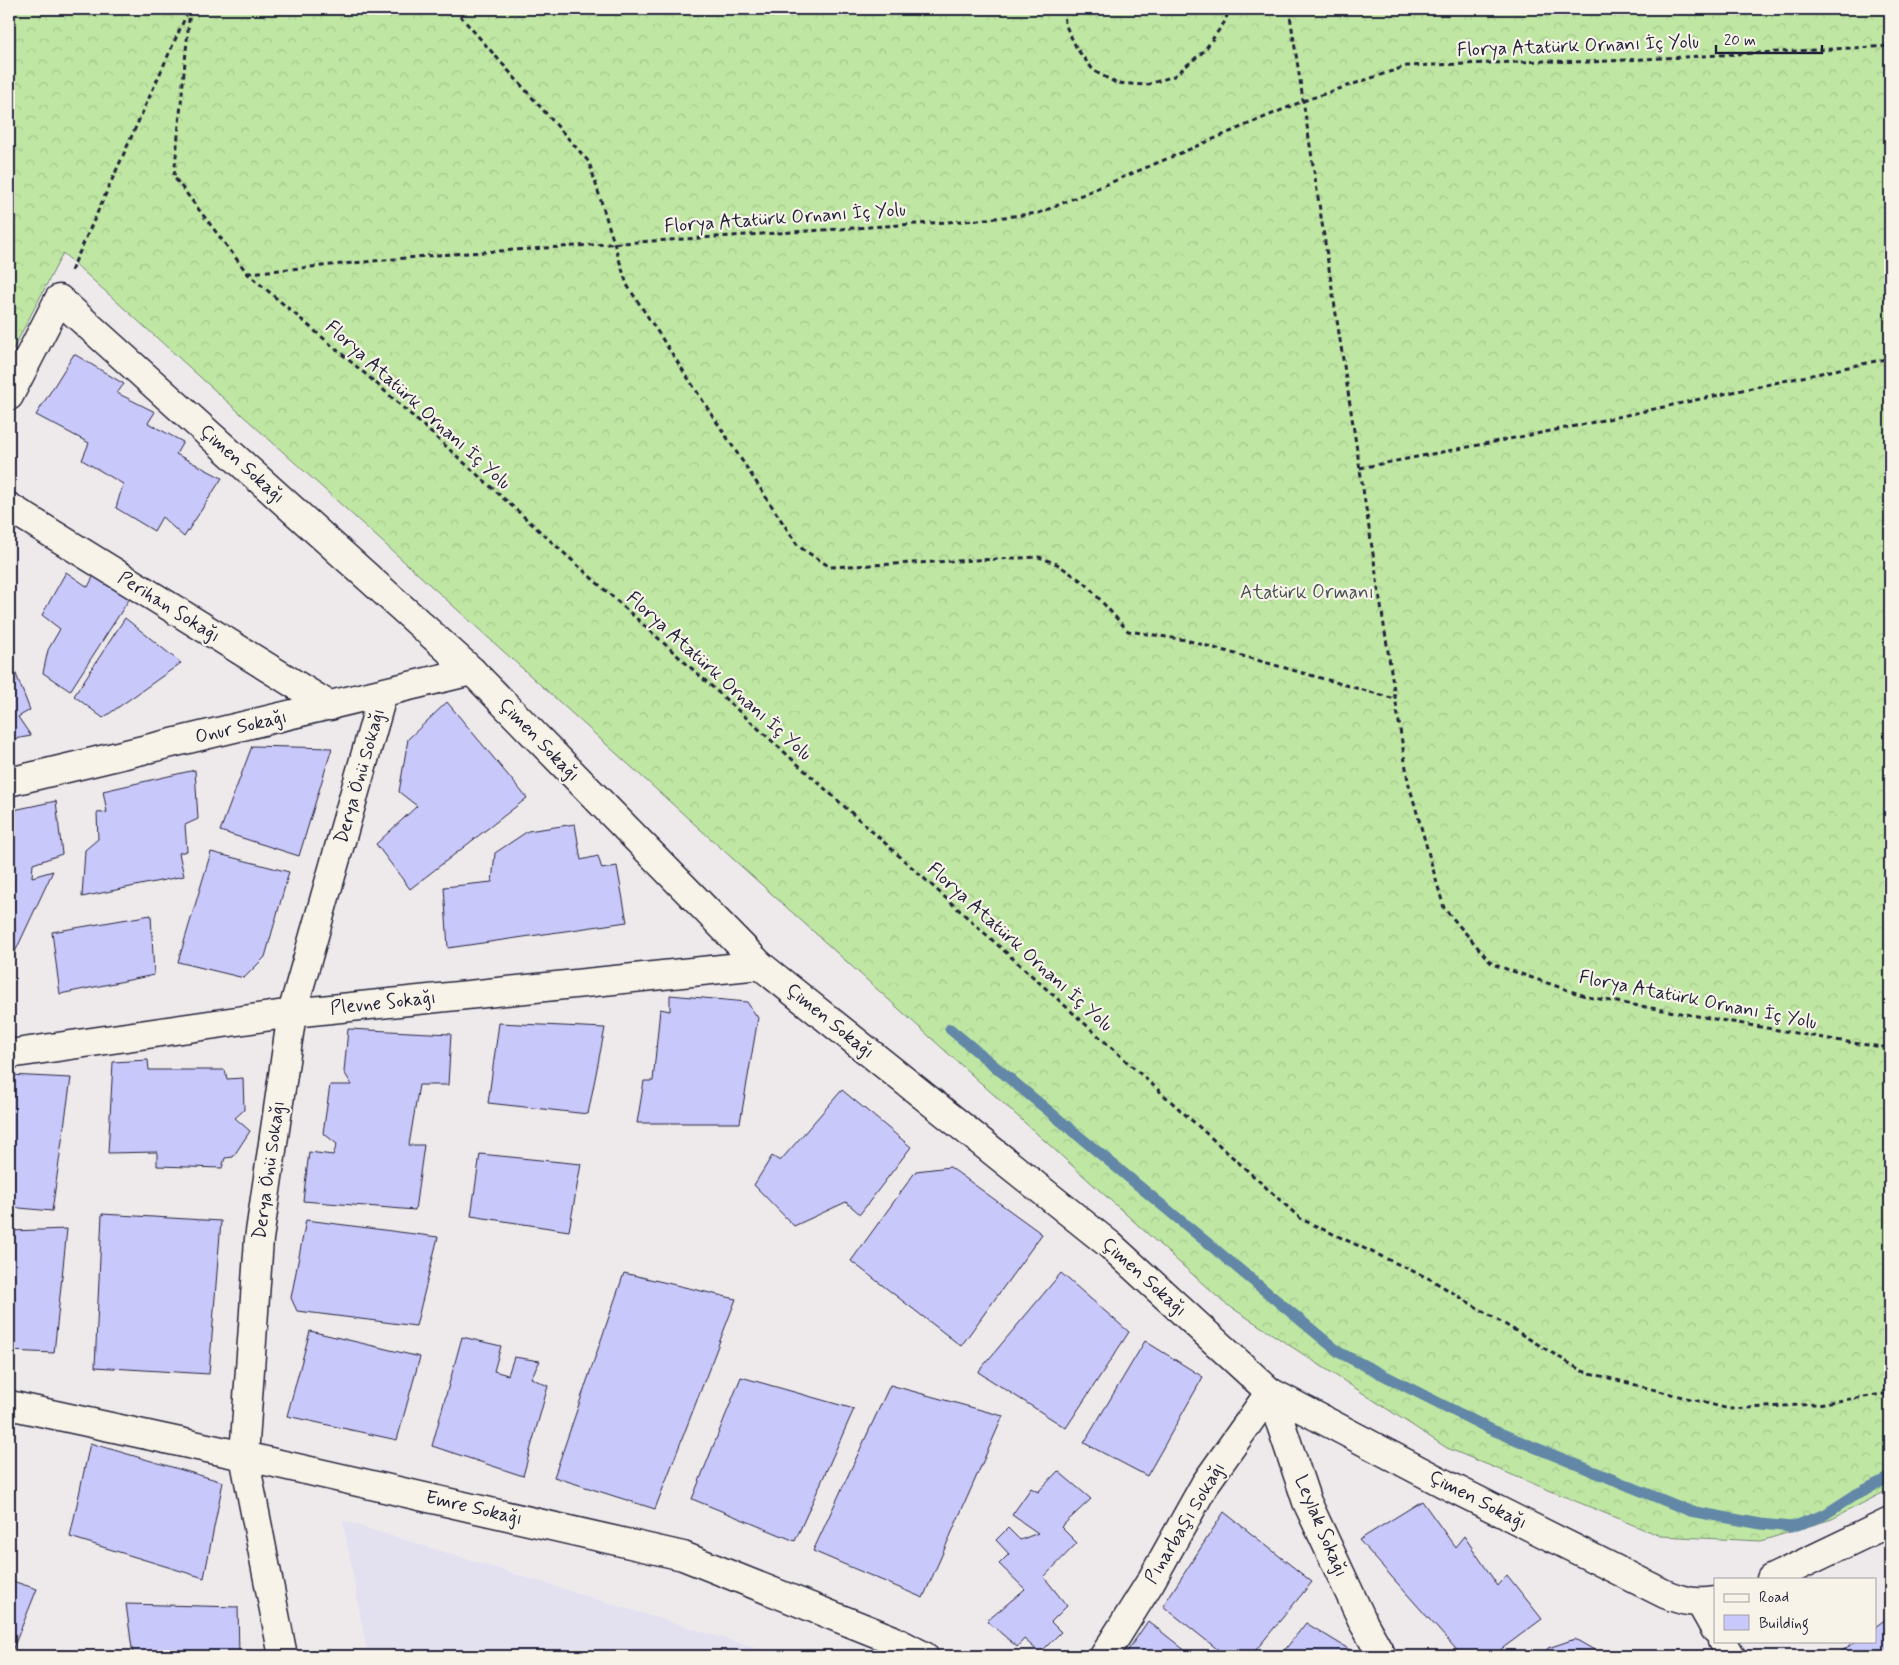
<svg xmlns="http://www.w3.org/2000/svg" width="1899" height="1665" font-family="Mynerve,sans-serif">
<style>
.built{fill:#e3e0f0}
.forest{fill:url(#forest-crowns);stroke:#70846f}
.lines{fill:none;stroke-linecap:round;stroke-linejoin:round}
.stream{stroke:#6388a7;stroke-width:11}
.building{fill:#c9c8fb;stroke:#22223b}
.minor-casing{stroke:#22223b;stroke-width:31}
.secondary-casing{stroke:#22223b;stroke-width:31}
.path{stroke:#22223b;stroke-width:3;stroke-dasharray:5 4;stroke-linecap:butt}
.minor{stroke:#f7f3e8;stroke-width:28}
.secondary{stroke:#f7f3e8;stroke-width:28}
.labels{text-anchor:middle;dominant-baseline:central;stroke-width:4.5;stroke-linejoin:round;paint-order:stroke}
.street-label{font-size:19px;fill:#22223b;stroke:#f7f3e8}
.park-label{font-size:19px;fill:#495355;stroke:#f7f3e8}
</style>
<defs>
<pattern id="forest-crowns" width="20" height="18" patternUnits="userSpaceOnUse" patternTransform="scale(1.25)"><rect width="20" height="18" fill="#bfe7a3"/><path d="M2 6a3 3 0 1 1 6 0M12 15a3 3 0 1 1 6 0" fill="none" stroke="#a4c68d"/></pattern>
</defs>
<rect width="100%" height="100%" fill="#eeeaec"/>
<filter id="ink" filterUnits="userSpaceOnUse"><feTurbulence type="fractalNoise" baseFrequency=".02" numOctaves="2"/><feDisplacementMap in="SourceGraphic" scale="10" xChannelSelector="R" yChannelSelector="G"/><feConvolveMatrix kernelMatrix="1 2 1 2 8 2 1 2 1" color-interpolation-filters="sRGB"/></filter>
<g filter="url(#ink)">
<path class="built" d="M343 1521 781 1656H368Z"/>
<path class="forest" d="M9 9H1890V1489L1832 1519 1761 1541 1660 1536 1447 1448 1223 1302 63 253 9 357Z"/>
<g class="lines">
<path class="stream" d="M950 1029 1340 1353 1490 1429 1690 1511 1761 1524 1791 1527 1824 1515 1855 1495 1890 1477"/>
</g>
<path class="building" d="M74 354 124 384 117 393 155 412 148 423 183 442 176 454 222 478 184 537 162 517 154 531 116 508 123 484 82 460 89 443 36 415Z
M66 572 88 587 94 575 130 598 70 691 43 673 48 650 60 629 42 615Z
M125 618 181 663 103 718 74 696Z
M9 619 14 630 9 635Z
M9 656 30 710 18 717 31 736 9 740Z
M447 702 527 798 410 889 376 844 417 806 399 792 408 739Z
M252 746 332 748 299 856 220 831Z
M195 770 198 819 185 825 187 851 179 853 184 876 82 897 85 850 98 839 97 813 107 812 103 791Z
M56 801 62 854 33 864 32 877 53 871 9 965V811Z
M575 824 581 860 598 856 602 869 617 866 627 922 448 948 444 887 492 882 495 853 528 831Z
M211 852 289 872 265 957 244 978 178 962Z
M151 915 154 975 60 994 52 932Z
M670 995 747 1002 758 1018 740 1123H637L644 1081H653L660 1009 670 1011Z
M499 1023 605 1028 588 1114 488 1103Z
M348 1029 451 1034 448 1085H419L409 1145H424L415 1210 303 1201 309 1152 333 1155 337 1144 323 1133 330 1085H352L344 1072Z
M148 1060 149 1070H225L227 1079 243 1078 244 1110 235 1118 250 1131 233 1157 225 1158 222 1168 157 1166V1152L108 1153 113 1062Z
M9 1075 71 1078 52 1211 9 1207Z
M842 1090 911 1147 860 1214 846 1202 794 1226 754 1185 772 1156 780 1161Z
M480 1154 581 1164 569 1231 471 1216Z
M950 1167 1042 1234 961 1346 851 1261 916 1171Z
M102 1214 221 1221 209 1374 95 1367Z
M306 1220 438 1237 416 1326 297 1311 291 1298Z
M67 1229 54 1353 9 1351V1231Z
M624 1273 736 1299 655 1509 554 1477Z
M1061 1273 1129 1332 1066 1428 978 1372Z
M310 1331 420 1357 397 1440 287 1416Z
M462 1337 501 1346 494 1371 508 1375 514 1357 540 1361 531 1378 548 1386 523 1476 432 1446Z
M1145 1341 1203 1377 1147 1476 1084 1443Z
M741 1377 854 1409 795 1541 692 1499Z
M890 1385 1003 1416 923 1598 813 1551Z
M90 1443 223 1482 204 1578 70 1537Z
M1058 1471 1091 1499 1061 1527 1077 1543 1044 1577 1067 1606 1051 1622 1061 1632 1040 1653 1024 1639 1017 1647 987 1621 1025 1589 999 1564 1009 1554 996 1540 1008 1528 1020 1540 1038 1533 1012 1515 1031 1488 1038 1492Z
M1422 1501 1455 1547 1464 1536 1498 1586 1507 1575 1542 1619 1492 1656H1462L1359 1540Z
M1224 1512 1312 1582 1251 1656H1226L1163 1606Z
M9 1580 37 1589 10 1656H9Z
M126 1604 238 1607 239 1656H133Z
M1890 1616V1656H1835L1856 1641H1875V1627Z
M1148 1621 1192 1656H1124Z
M1306 1623 1360 1656H1280Z
M1575 1639 1605 1656H1541L1548 1648Z"/>
<g class="lines">
<defs>
<path id="minor" d="M9 507 330 706
M9 782 472 671
M9 1054 292 1013 760 965
M1270 1392 1307 1502 1364 1624 1382 1656
M9 1405 244 1456 683 1556 891 1639 924 1656
M283 1656 244 1456 259 1239 292 1013 383 693
M1104 1656 1151 1581 1205 1484 1270 1392"/>
<path id="secondary" d="M9 396 59 299 472 671 760 965 1110 1245 1270 1392 1445 1484 1665 1594C1682 1601 1696 1604 1715 1601
M1771 1579 1890 1522
M1701 1604 1715 1629
M1722 1641 1731 1656"/>
</defs>
<use href="#minor" class="minor-casing"/>
<use href="#secondary" class="secondary-casing"/>
<path class="path" d="M190 9 174 177 248 274 377 384 1301 1219 1430 1279 1582 1371 1729 1409 1817 1404 1890 1393
M454 9 589 162 627 285 798 546 830 567 1039 557 1057 564 1086 584 1128 631 1186 640 1395 699
M1064 9 1065 24 1077 49 1094 71 1116 83 1146 85 1174 76 1204 51 1226 20 1228 9
M1289 9 1408 781 1444 908 1492 964 1588 997 1853 1043 1890 1048
M9 11 25 9
M71 271 189 9H140
M248 273 437 255 978 220 1039 213 1303 101 1407 66 1546 61 1588 62 1890 46
M1360 468 1571 427 1890 358"/>
<use href="#minor" class="minor"/>
<use href="#secondary" class="secondary"/>
</g>
</g>
<g class="labels">
<g class="street-label">
<text transform="translate(1578 46) rotate(-2)">Florya Atatürk Ornanı İç Yolu</text>
<text transform="translate(785 218) rotate(-4)">Florya Atatürk Ornanı İç Yolu</text>
<text transform="translate(418 405) rotate(42)">Florya Atatürk Ornanı İç Yolu</text>
<text transform="translate(242 464) rotate(42)">Çimen Sokağı</text>
<text transform="translate(169 607) rotate(32)">Perihan Sokağı</text>
<text transform="translate(719 676) rotate(42)">Florya Atatürk Ornanı İç Yolu</text>
<text transform="translate(241 727) rotate(-13)">Onur Sokağı</text>
<text transform="translate(539 740) rotate(46)">Çimen Sokağı</text>
<text transform="translate(360 776) rotate(-74)">Derya Önü Sokağı</text>
<text transform="translate(1020 947) rotate(42)">Florya Atatürk Ornanı İç Yolu</text>
<text transform="translate(1698 1000) rotate(11)">Florya Atatürk Ornanı İç Yolu</text>
<text transform="translate(383 1003) rotate(-6)">Plevne Sokağı</text>
<text transform="translate(830 1021) rotate(39)">Çimen Sokağı</text>
<text transform="translate(269 1170) rotate(-82)">Derya Önü Sokağı</text>
<text transform="translate(1144 1277) rotate(42)">Çimen Sokağı</text>
<text transform="translate(1478 1500) rotate(27)">Çimen Sokağı</text>
<text transform="translate(474 1508) rotate(13)">Emre Sokağı</text>
<text transform="translate(1185 1523) rotate(-59)">Pınarbaşı Sokağı</text>
<text transform="translate(1321 1526) rotate(67)">Leylak Sokağı</text>
</g>
<g class="park-label">
<text x="1307" y="592">Atatürk Ormanı</text>
</g>
</g>
<rect width="1899" height="1665" fill="none" stroke="#f7f3e8" stroke-width="30"/>
<rect x="15" y="15" width="1869" height="1635" fill="none" stroke="#22223b" stroke-width="2" filter="url(#ink)"/>
<rect x="1714" y="1578" width="162" height="65" fill="#f7f3e8" stroke="#a29fa3"/>
<rect x="1724" y="1594" width="25" height="8" fill="#f7f3e8" stroke="#a29fa3"/>
<text x="1759" y="1602" font-size="15" fill="#22223b">Road</text>
<rect x="1724" y="1615" width="25" height="15" fill="#c9c8fb" stroke="#a29fa3"/>
<text x="1759" y="1628" font-size="15" fill="#22223b">Building</text>
<path d="M1716 45v8h106v-8" fill="none" stroke="#22223b" stroke-width="2.5"/>
<text x="1724" y="45" font-size="15" fill="#22223b" stroke="#f7f3e8" stroke-width="4" paint-order="stroke">20 m</text>
</svg>
